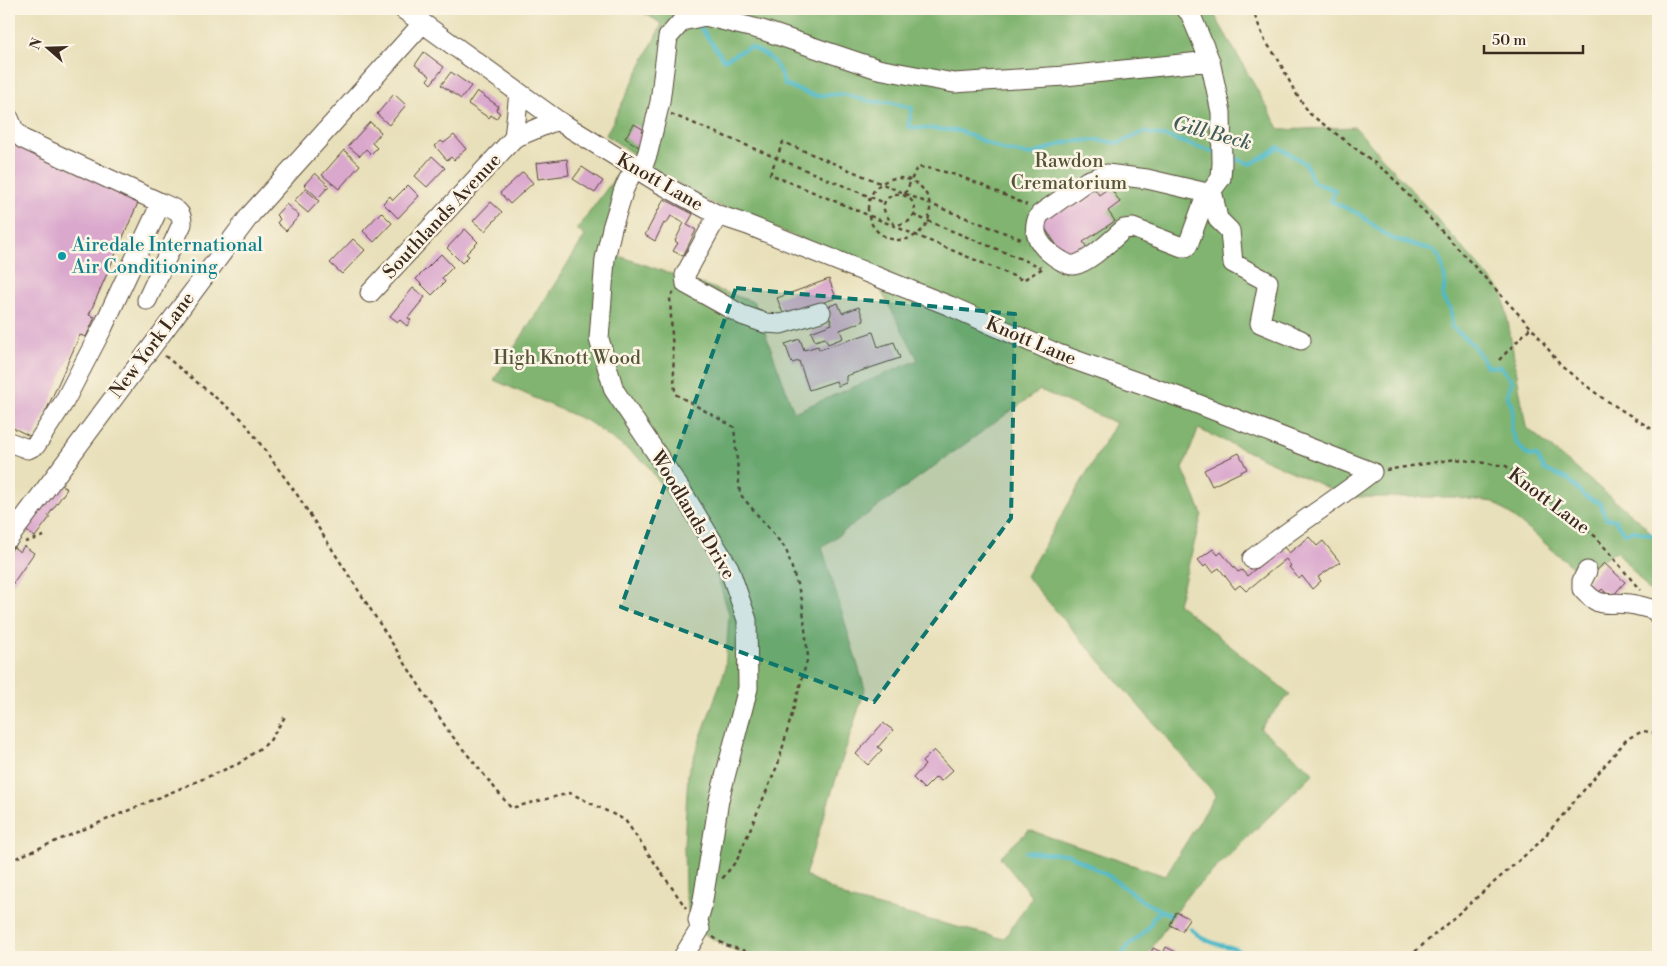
<svg xmlns="http://www.w3.org/2000/svg" width="1667" height="966" font-family="'Libre Bodoni',serif">
<style>
.forest{fill:#80b470;stroke:#5e6f47;fill-rule:evenodd}
.lines{fill:none;stroke-linecap:round;stroke-linejoin:round}
.stream{stroke:#4db9c9;stroke-width:4}
.building{fill:#daa7cd}
.minor-casing{stroke:#554535;stroke-width:21}
.path{stroke:#554535;stroke-width:2.5;stroke-dasharray:4 4;stroke-linecap:butt}
.minor{stroke:#fff;stroke-width:19}
.marked{fill:#0f766e;fill-opacity:0.2;stroke:#0f766e;stroke-width:4;stroke-dasharray:10 6;stroke-linejoin:round}
.culture-dot{fill:#0f9aa8;stroke:#fcf5e5;stroke-width:2}
.labels{text-anchor:middle;dominant-baseline:central;stroke-width:5;stroke-linejoin:round;paint-order:stroke}
.park-label{font-size:19px;fill:#545437;stroke:#fcf5e5}
.street-label{font-size:19px;fill:#3b2a1e;stroke:#fcf5e5}
.culture-label{font-size:19px;fill:#0d838f;stroke:#fcf5e5;text-anchor:start}
.water-label{font-size:20px;font-style:italic;fill:#415c5a;stroke:#fcf5e5}
</style>
<rect width="100%" height="100%" fill="#fcf5e5"/>
<filter id="ink" filterUnits="userSpaceOnUse"><feTurbulence type="fractalNoise" baseFrequency=".02" numOctaves="2"/><feDisplacementMap in="SourceGraphic" scale="10" xChannelSelector="R" yChannelSelector="G"/><feConvolveMatrix kernelMatrix="1 2 1 2 8 2 1 2 1" color-interpolation-filters="sRGB"/></filter>
<filter id="wash" filterUnits="userSpaceOnUse"><feTurbulence type="fractalNoise" baseFrequency=".0096" numOctaves="4" result="noise"/><feDisplacementMap in="SourceGraphic" scale="20" xChannelSelector="R" yChannelSelector="G"/><feGaussianBlur stdDeviation="1.12" result="paint"/><feColorMatrix in="noise" values="0 0 0 0 0 0 0 0 0 0 0 0 0 0 0 0 0 1.4 0 .05"/><feComposite in="paint" operator="in"/></filter>
<g filter="url(#wash)">
<rect width="100%" height="100%" fill="#e8e0ba"/>
<path class="forest" d="M638 9H1211L1280 130 1355 127 1503 293 1526 427 1644 525 1658 542V601L1617 551 1578 572 1533 533 1494 502 1453 497H1348L1198 429 1183 469 1202 514 1178 604 1290 694 1260 728 1314 773 1185 898 1146 957H747L691 927 685 892 684 845 688 773 725 670 729 614 712 559 646 463 589 422 494 380 585 236 577 229 620 171 610 253 754 302 794 412 918 360 868 266 705 200 659 172 606 135 662 24ZM1040 390 1116 423 1026 576 1216 795 1165 876 1029 830 1000 857 1032 897 1004 939 852 900 805 875 865 689 822 547Z"/>
<g class="lines">
<path class="stream" d="M698 24 724 60 749 47C771 55 778 63 785 85L815 96 842 94 873 102H888L912 108 908 127 960 131 1003 150 1031 155 1067 142 1095 140 1120 143 1143 132 1168 137 1216 153
M1227 156 1251 164 1279 147 1306 164 1313 182 1335 190 1331 201 1359 214 1390 238 1433 250 1440 258 1445 278 1443 299 1451 309 1452 327 1473 345 1487 366 1501 367 1512 381 1507 394 1513 409 1511 429 1516 442 1527 455 1537 456 1545 470 1569 480 1584 496 1600 503 1606 519H1614L1624 533 1634 531 1653 535 1658 545
M1026 852 1068 854 1109 876 1144 902 1170 915
M1191 929C1198 936 1209 942 1220 945 1230 947 1238 947 1244 957
M1121 957C1129 942 1134 942 1145 931 1154 923 1149 917 1163 911"/>
</g>
<g id="blocks">
<path class="building" d="M424 52 444 67 431 84 427 80 430 76 415 65Z
M451 72 471 86 461 99 441 85Z
M477 91 498 106 496 110 500 113 496 119 491 115 489 118 468 104Z
M394 94 406 105 389 125 377 114Z
M370 122 381 132 372 143 377 148 371 154 366 149 360 156 348 146Z
M634 124 648 132 639 147 625 138Z
M454 135 466 149 454 160 451 157 447 160 435 146 441 141 444 143Z
M9 140 141 196 89 315 95 317 86 337 80 335 34 438 9 426Z
M344 150 360 165 339 189 322 175Z
M432 156 445 168 427 187 415 176Z
M567 159 569 175 538 179 536 163Z
M582 167 603 181 595 193 573 179Z
M523 172 533 183 510 204 500 193Z
M315 173 329 186 318 198 304 185Z
M408 185 419 196 398 218 383 203 390 196 393 200Z
M1092 185 1099 195 1110 187 1120 202 1108 211 1115 221 1083 242 1089 250 1073 260 1068 253 1064 256 1040 221Z
M305 189 319 201 308 213 294 201Z
M664 199 693 214 687 225 696 230 683 256 673 251 678 243 675 241 684 223 671 216 666 224 664 223 655 241 645 235Z
M491 202 502 212 485 231 473 221Z
M286 204 299 216 286 231 277 223 280 219 276 215Z
M381 212 392 223 374 242 363 231Z
M465 229 478 242 466 254 469 256 462 263 447 248Z
M353 239 365 250 342 274 330 263Z
M441 254 453 267 442 278 445 282 432 295 416 279Z
M829 279 836 298 784 316 777 298Z
M413 288 425 297 408 318 411 320 407 326 400 320 398 322 390 316Z
M838 303 842 313 859 307 864 321 840 330 843 338 828 344 825 338 815 341 811 332 832 324 826 307Z
M873 332 878 347 894 342 900 358 846 376V383L838 386 836 381 809 390 799 361 792 363 785 344 800 339 804 350 818 346 819 350Z
M1239 453 1247 469 1212 486 1204 470Z
M56 482 67 489 48 516 50 517 35 537 22 528Z
M1309 537 1317 546 1323 541 1340 562 1318 577 1321 581 1312 589 1302 576 1299 579 1289 567 1291 566 1286 559 1246 591 1240 585 1235 589 1219 568 1213 572 1207 564 1204 567 1198 560 1213 549 1218 555 1221 552 1238 572 1242 570 1247 576 1283 546 1289 553Z
M24 546 34 553 9 589V554L13 547 20 552Z
M1604 563 1625 582 1611 598 1602 589 1594 598 1584 589 1590 578Z
M883 723 893 730 878 747 882 750 868 765 856 754Z
M934 750 953 770 941 781 936 777 924 789 913 778 925 765 922 762Z
M1176 912 1189 918 1182 931 1170 925Z
M1166 947 1176 952 1173 957H1149L1153 948 1163 953Z"/>
</g>
</g>
<g filter="url(#ink)">
<use href="#blocks" fill-opacity="0" stroke="#554535" stroke-width="1"/>
<g class="lines">
<defs>
<path id="minor" d="M403 9 557 120 661 184 718 215 748 225 950 306 1058 354 1190 401 1372 472
M1186 9 1190 13 1210 61 1221 112 1222 163 1221 178 1212 190 1207 193 1188 245 1186 247H1182L1133 228 1124 229C1111 240 1090 262 1074 265 1069 266 1064 262 1060 260 1043 250 1028 233 1040 214L1087 181 1107 174 1147 179 1207 193
M9 118 14 130 23 139 161 203 103 327 64 402 36 445 28 449 9 442
M514 138 519 93
M634 168 624 189 612 228 605 259 599 339 614 390 681 490 729 568 747 620 748 688 719 800 702 906 698 920 700 929 683 957
M641 172 648 152 660 102 668 37 682 21 705 16 762 30 878 69 954 83 1065 76 1210 61
M1212 190 1218 219 1230 231 1233 263 1268 282 1260 323 1301 340
M718 215 685 275 686 284 742 315 765 323 781 324 821 312
M370 293 514 138 557 120
M147 300 182 224C183 210 172 208 161 203
M9 538 251 214 423 23
M1252 559C1291 528 1333 502 1372 472
M1587 571 1582 581V589C1601 610 1605 601 1629 604 1638 605 1648 608 1657 611L1658 615"/>
</defs>
<use href="#minor" class="minor-casing"/>
<path class="path" d="M1251 9 1255 16 1265 41 1278 59 1295 92 1310 114 1388 173 1536 333 1561 366 1601 397 1658 433
M671 114 885 203
M868 209a31 31 0 1 1 62 0a31 31 0 1 1-62 0Z
M895 194C910 193 922 208 910 220 906 224 900 224 895 225 883 215 877 201 895 194Z
M905 194 917 167C956 170 991 190 1027 205
M913 215 1041 267
M1021 239 930 204 783 142 770 174 1023 280 1043 268
M674 292 670 297 675 394 734 427 740 494 786 549 802 600 808 657 778 764 737 860 722 879
M165 356 243 420 298 496 449 732 511 808 570 793 625 820 686 908
M1499 360 1531 327
M1386 470 1456 459 1506 466 1596 537 1640 590
M25 542 47 535
M9 861 238 764 269 742 286 715
M713 937 725 945 765 957
M1409 957 1540 842 1627 739 1643 731 1658 733"/>
<use href="#minor" class="minor"/>
</g>
</g>
<path class="marked" d="M736 288 1015 314 1011 518 874 702 621 607Z"/>
<circle class="culture-dot" cx="62" cy="256" r="5"/>
<g class="labels">
<g class="park-label">
<text x="1069" y="161">Rawdon<tspan x="1069" dy="22">Crematorium</tspan></text>
<text x="567" y="358">High Knott Wood</text>
</g>
<g class="street-label">
<text transform="translate(660 182) rotate(30)">Knott Lane</text>
<text transform="translate(442 216) rotate(-47)">Southlands Avenue</text>
<text transform="translate(1031 341) rotate(23)">Knott Lane</text>
<text transform="translate(152 345) rotate(-53)">New York Lane</text>
<text transform="translate(1549 501) rotate(37)">Knott Lane</text>
<text transform="translate(693 515) rotate(59)">Woodlands Drive</text>
</g>
<g class="culture-label">
<text x="72" y="245">Airedale International<tspan x="72" dy="22">Air Conditioning</tspan></text>
</g>
<g class="water-label">
<text transform="translate(1212 134) rotate(15)">Gill Beck</text>
</g>
</g>
<rect width="1667" height="966" fill="none" stroke="#fcf5e5" stroke-width="30"/>
<g transform="translate(48 48) rotate(290)" stroke="#fcf5e5" stroke-width="4" paint-order="stroke">
<path d="M0-4L9 19L0 12L-9 19Z" fill="#3b2a1e"/>
<text y="-8" font-size="14" font-weight="bold" text-anchor="middle" fill="#3b2a1e">N</text>
</g>
<path d="M1484 45v8h99v-8" fill="none" stroke="#3b2a1e" stroke-width="2.5"/>
<text x="1492" y="45" font-size="15" fill="#3b2a1e" stroke="#fcf5e5" stroke-width="4" paint-order="stroke">50 m</text>
</svg>
